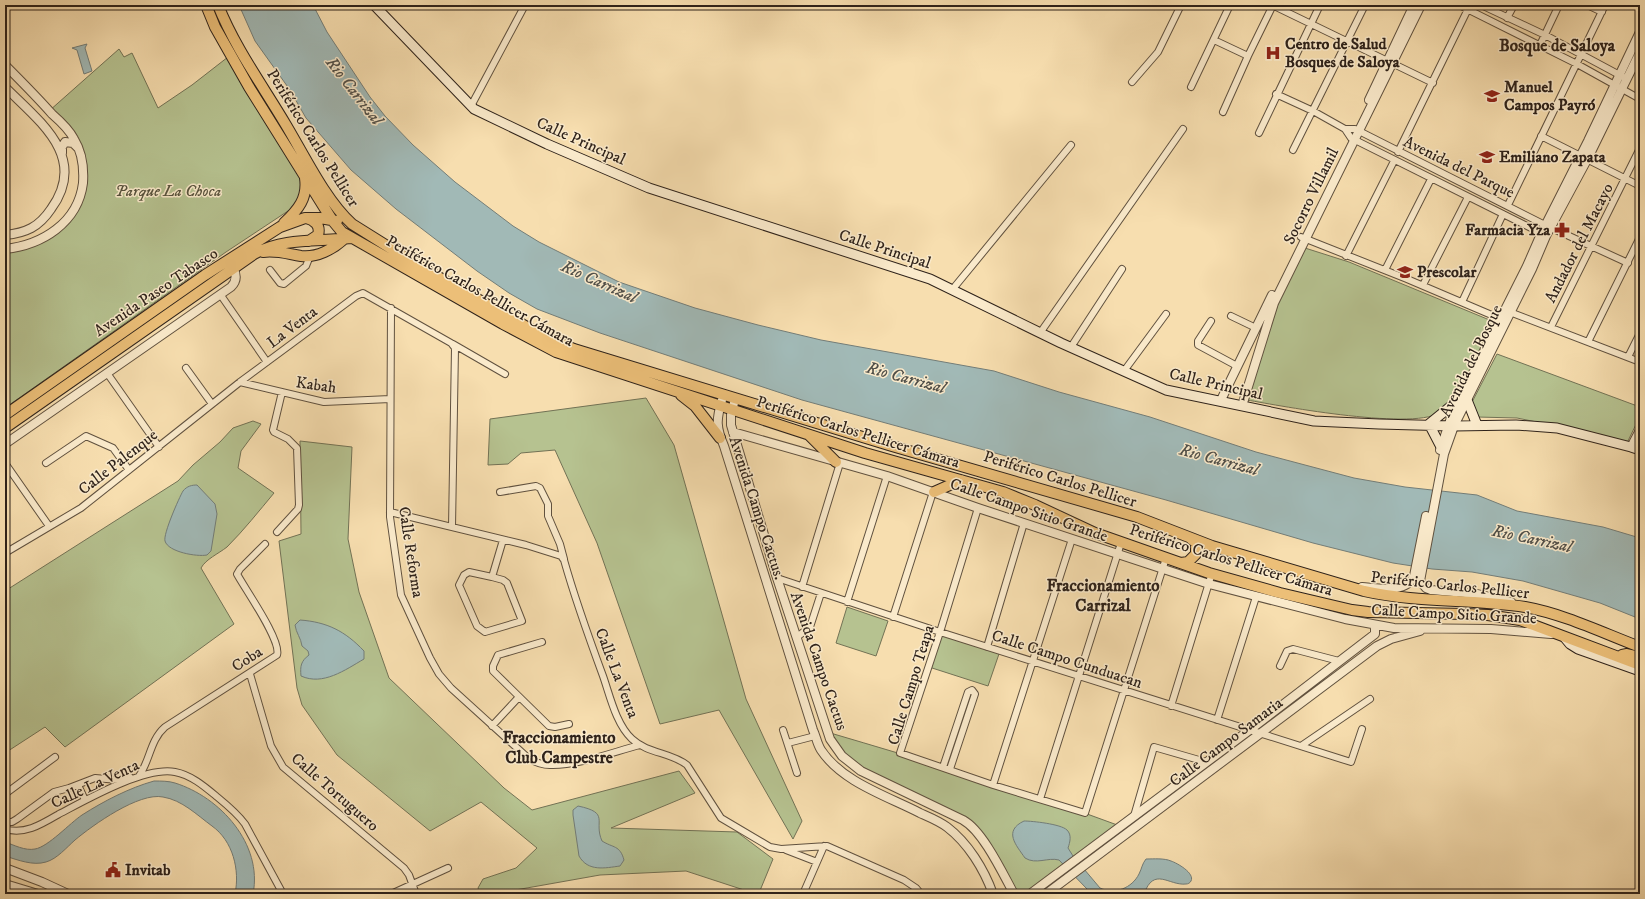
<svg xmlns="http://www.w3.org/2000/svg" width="1645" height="899" font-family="'IM FELL DW Pica',serif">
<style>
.green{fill:#b6c290;stroke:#727255}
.water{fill:#a1b9b6;stroke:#737d78}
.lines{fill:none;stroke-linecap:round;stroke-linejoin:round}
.minor-casing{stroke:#60513f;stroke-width:8}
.tertiary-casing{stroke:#60513f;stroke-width:10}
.secondary-casing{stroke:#2e221a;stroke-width:11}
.primary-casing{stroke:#2e221a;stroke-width:12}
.minor{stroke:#faeacb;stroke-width:6}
.tertiary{stroke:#faeacb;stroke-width:8}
.secondary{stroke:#faeacb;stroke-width:9}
.primary{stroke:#ecbf78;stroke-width:10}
.labels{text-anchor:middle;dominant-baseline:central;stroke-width:3;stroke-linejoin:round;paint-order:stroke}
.poi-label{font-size:16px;font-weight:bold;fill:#2e221a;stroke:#faeacb;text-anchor:start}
.street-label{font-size:16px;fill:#2e221a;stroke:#faeacb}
.park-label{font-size:16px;font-style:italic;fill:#57523d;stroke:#faeacb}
.neighbourhood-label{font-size:17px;font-weight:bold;fill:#2e221a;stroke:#faeacb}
.water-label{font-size:17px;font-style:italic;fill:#504f49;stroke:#faeacb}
</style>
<rect width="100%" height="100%" fill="#f7deaf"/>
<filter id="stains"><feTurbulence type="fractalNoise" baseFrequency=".005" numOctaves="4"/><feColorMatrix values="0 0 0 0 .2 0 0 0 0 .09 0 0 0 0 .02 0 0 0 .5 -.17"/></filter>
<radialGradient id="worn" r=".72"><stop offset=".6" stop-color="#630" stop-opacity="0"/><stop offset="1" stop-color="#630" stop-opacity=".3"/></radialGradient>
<path class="green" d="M119 49 124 57 132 53 158 108 192 85 228 57 295 168 301 181 300 197 291 209 226 252 5 408V249L52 233 80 195 79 149 49 111Z
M1305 248 1349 262 1492 321C1479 349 1465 391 1442 411 1419 432 1281 406 1247 400L1279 301Z
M1497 354 1640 407V416L1627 443 1561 427 1517 418 1477 417 1471 404Z
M646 398 674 445 746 699 802 821 793 839 719 710 660 724 597 543 555 450 521 453 508 464 488 465 490 419Z
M253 421 261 424 241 451 238 468 274 493C259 511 244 530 227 547 218 554 206 559 201 568L234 624 65 747 45 727 5 753V591L178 481 193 465 220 442 233 428Z
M300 441 352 447 348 539 359 592 389 678 504 788 532 810 679 771 695 793 611 828 737 832 773 859 759 893 747 891 686 871 600 875 493 894H480L478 888 483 879 516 868 537 848 481 802 430 831 337 755 302 705 297 688 279 541 301 534Z
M847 607 888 621 876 656 836 643Z
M940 632 1000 651 988 686 929 667Z
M827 732C925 761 1024 790 1120 826L1030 894H1014L978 832 853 766Z"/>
<path class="water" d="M239 5H313L327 32 370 97 385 116 413 145 455 182 513 226 539 242 619 282 695 308 758 325 821 340 994 371 1059 392 1150 417 1256 452 1354 478 1405 487 1477 495 1517 511 1603 527 1640 538V619L1600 603 1523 581 1472 572 1432 569 1393 563 1313 543 1166 500 802 400 600 333 537 309 509 293 477 271 396 209 351 170 306 118 290 90 255 41Z
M87 44 85 48 92 71 84 74 77 50 72 48Z
M197 485 215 504 217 514 211 551 207 555C197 557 168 552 165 541 163 534 179 498 183 491 187 486 192 485 197 485Z
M300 620C327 622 345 631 364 651V659C345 670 323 686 301 676 300 666 301 661 309 655L308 651 302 646C301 638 296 633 295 625Z
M154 781C161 781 169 781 175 783 220 797 263 844 253 894H235C240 870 233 841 212 826 197 815 182 800 163 797 139 792 93 825 75 840 67 847 57 859 46 862 33 866 18 860 5 856V842C14 845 25 851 35 849 48 847 70 823 82 815 104 801 129 788 154 781Z
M578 806C611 813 593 821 602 841 613 848 620 845 624 860L620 866C605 868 588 872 579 856L573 815V810Z
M1024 821C1032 821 1061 824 1067 830 1072 835 1070 842 1068 848L1073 856 1100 888C1115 895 1132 888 1139 874 1142 868 1142 864 1146 859 1154 859 1164 858 1171 861 1177 863 1195 873 1191 881 1190 883 1188 884 1186 884 1169 886 1154 866 1144 894H1087V889L1059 860C1048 857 1036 865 1025 858 1016 845 1003 831 1024 821Z"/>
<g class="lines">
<defs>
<path id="minor" d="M1272 5 1433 83
M1459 5 1577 64 1640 99
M1481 5 1545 35 1627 79
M1587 5 1602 12
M1507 18 1514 5
M1214 40 1248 56
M1540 45 1559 5
M1132 82 1158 52 1181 5
M1191 87 1230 5
M1276 94 1313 111 1345 129 1351 138 1545 235
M471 106 525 5
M1223 112 1248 56 1273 5
M1345 129H1355L1545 225 1628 263
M1259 133 1320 5
M1541 136 1640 186
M1293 150 1365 5
M1398 152 1468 9
M1508 205 1605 5
M1301 237 1407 279 1501 319
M1346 256 1394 161
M270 270 280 283 284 284 306 266 310 256
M1385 270 1431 179
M1423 285 1468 197
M952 290 1071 145
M220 294 267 362
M1462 302 1503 214
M391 308 390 517 401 595 430 658 439 674 451 688 527 757C534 762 542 765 550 765 577 766 613 752 640 745
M1507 311 1640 362
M1231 316 1256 328
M1211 321 1198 341V345L1237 366
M1551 327 1640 148
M1040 333 1183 129
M1588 342 1640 237
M453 344 505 374
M1071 347 1122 269
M1628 357 1640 333
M186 368 212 404
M1124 371 1166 314
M107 373 159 447
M240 382 324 402 390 399
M5 463 49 526
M46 463 86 436 113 448 129 470
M500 492 536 486 540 488 548 504V516L560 544 564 559
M978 508 940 632 900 753 993 785 1085 813 1166 558
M390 512 526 545 561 556 564 560C575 599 589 638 603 676 610 696 616 724 632 739 648 754 671 752 687 765L721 818 770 847 781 849 827 846 904 880 916 888 921 894
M277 532 298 509 299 505 297 448 288 439 274 432 273 430 282 392
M5 553 81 508 240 382 356 296 363 293 451 343 455 348 452 527
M492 577 469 572 464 575 459 585 477 626 485 632 522 621 507 583 503 580 492 577 503 540
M777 578 940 632 1351 762 1362 729
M802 587 840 463
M847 602 887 476
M893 617 933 492
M797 637 810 627 821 593
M542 642 498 655 493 666V671L549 726 555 727 569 724
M987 647 1024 523
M1280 666 1287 651 1293 649 1339 661
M250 674 271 746 283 767 404 868 409 875 416 894
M1171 706 1212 573
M1217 720 1256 597
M492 726 518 698
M783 730 797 773
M788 743 815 736
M1301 746 1370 699
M943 767 968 692 972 690 975 694 950 769
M139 776C150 761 150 740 165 727L277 655C282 641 245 589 237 574L240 569 265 544
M78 785 85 800
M993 785 1072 539
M5 794 55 757
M1040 799 1121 543
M1134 816 1154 747 1206 762
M5 822H12L17 819 54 792 69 788 95 778 118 780 130 777
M5 829C25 835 42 824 59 814 86 800 145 766 175 772 191 775 204 786 216 796 227 805 237 813 245 824L283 894
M786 850 817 862
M391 894 448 868
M803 894 824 846"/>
<path id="tertiary" d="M5 65C21 81 37 97 52 114 60 121 69 129 74 139 82 152 84 168 83 183 78 223 42 245 5 249
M5 87C39 121 89 157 51 209 39 227 26 233 5 235
M1369 100 1414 5
M62 153V147L65 142 73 143 78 148
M735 399 731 415V425L777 578 830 739 842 756 861 771 963 820C983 831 1003 874 1014 894
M722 400C716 420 716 427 724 446L813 730C816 736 817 744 821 750 842 782 887 796 920 813 929 817 939 821 947 827 968 843 984 869 993 894
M1221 400 1272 295
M1242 406 1274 303 1421 5
M733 432 887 476 978 508 1209 584 1345 619 1394 628 1491 629 1551 634
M5 444 231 287C237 281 237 275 233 268
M1631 447 1640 430
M1440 450 1452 415 1527 266 1541 234 1588 141 1640 32
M1362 587C1378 588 1406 594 1414 576L1426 516
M1511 602 1477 594 1431 590 1426 588 1420 581 1444 454 1454 426 1532 269 1546 236 1588 158 1640 52
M5 868 42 882 68 894
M5 884 38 894
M1030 894 1251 729 1375 634V626
M1046 894 1377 646 1391 639 1420 631"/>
<path id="secondary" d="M374 5 474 109 547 144 649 188 930 279 1061 343 1166 390 1314 421 1379 424 1454 426 1516 425 1557 428 1631 447 1640 450
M1429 424 1461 398 1467 400 1477 425
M1429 424 1441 447
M1565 638 1570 644 1578 649 1640 671"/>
<path id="primary" d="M206 5 215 27 249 87 332 220 342 232 503 324 556 352 865 453 1003 492 1035 505 1095 533 1209 573 1280 593 1352 610 1368 612 1466 614 1488 615 1520 620 1640 665
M218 5C235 48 263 86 286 125 304 155 326 201 352 224L419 266 527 327 543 336 574 349 892 446 1137 517 1212 546 1364 591C1417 603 1472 599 1525 607 1564 614 1603 633 1640 647
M306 218C314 220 321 225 318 235L309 241
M284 223C298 210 308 198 305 178
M263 252C277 250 288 254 301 256 317 258 333 249 344 239
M681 395 695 406 720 438
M5 415 205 275 280 227 305 218H320L337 221
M5 428 254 254C284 237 318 242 351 238
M809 435 836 462
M934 492 961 480
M1181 563 1188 562 1196 554V543L1190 538
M1622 655 1627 654 1640 657"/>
</defs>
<use href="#minor" class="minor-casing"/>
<use href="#tertiary" class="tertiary-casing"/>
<use href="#secondary" class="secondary-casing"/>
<use href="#primary" class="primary-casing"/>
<use href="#minor" class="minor"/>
<use href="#tertiary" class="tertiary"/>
<use href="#secondary" class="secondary"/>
<use href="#primary" class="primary"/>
</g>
<defs>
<symbol id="hospital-bare" viewBox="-9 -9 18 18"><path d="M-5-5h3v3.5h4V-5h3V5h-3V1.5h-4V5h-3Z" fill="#8f2418" stroke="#faeacb" stroke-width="2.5" paint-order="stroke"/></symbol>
<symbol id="school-bare" viewBox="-9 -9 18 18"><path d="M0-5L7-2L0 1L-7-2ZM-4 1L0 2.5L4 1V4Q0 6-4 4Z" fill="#8f2418" stroke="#faeacb" stroke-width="2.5" paint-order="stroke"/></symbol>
<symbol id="pharmacy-bare" viewBox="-9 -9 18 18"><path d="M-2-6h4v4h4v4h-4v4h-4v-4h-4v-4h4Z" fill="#8f2418" stroke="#faeacb" stroke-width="2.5" paint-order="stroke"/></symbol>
<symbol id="civic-bare" viewBox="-9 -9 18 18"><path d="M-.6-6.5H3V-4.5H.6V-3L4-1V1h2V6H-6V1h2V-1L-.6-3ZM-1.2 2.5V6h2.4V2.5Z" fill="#8f2418" stroke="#faeacb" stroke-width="2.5" paint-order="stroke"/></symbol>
</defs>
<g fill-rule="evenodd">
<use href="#hospital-bare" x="1262" y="42" width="22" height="22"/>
<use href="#school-bare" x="1481" y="85" width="22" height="22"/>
<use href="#school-bare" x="1476" y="146" width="22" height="22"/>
<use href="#pharmacy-bare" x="1551" y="219" width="22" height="22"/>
<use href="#school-bare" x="1394" y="261" width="22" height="22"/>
<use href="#civic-bare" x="102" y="859" width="22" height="22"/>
</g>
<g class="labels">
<g class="poi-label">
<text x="1285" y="44">Centro de Salud<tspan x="1285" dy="18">Bosques de Saloya</tspan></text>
<text x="1504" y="87">Manuel<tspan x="1504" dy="18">Campos Payró</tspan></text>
<text x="1499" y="157">Emiliano Zapata</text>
<text x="1550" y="230" text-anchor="end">Farmacia Yza</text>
<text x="1417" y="272">Prescolar</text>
<text x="125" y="870">Invitab</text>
</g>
<g class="street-label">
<text transform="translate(313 138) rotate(58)">Periférico Carlos Pellicer</text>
<text transform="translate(581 141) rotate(24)">Calle Principal</text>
<text transform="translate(1459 167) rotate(26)">Avenida del Parque</text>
<text transform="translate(1311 196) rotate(-64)">Socorro Villamil</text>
<text transform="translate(1579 243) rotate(-63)">Andador del Macayo</text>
<text transform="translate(885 249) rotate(18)">Calle Principal</text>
<text transform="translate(480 291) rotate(29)">Periférico Carlos Pellicer Cámara</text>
<text transform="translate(156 292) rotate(-34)">Avenida Paseo Tabasco</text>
<text transform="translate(292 327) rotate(-37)">La Venta</text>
<text transform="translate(1471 361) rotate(-64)">Avenida del Bosque</text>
<text transform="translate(1216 384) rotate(13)">Calle Principal</text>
<text transform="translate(316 385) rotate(8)">Kabah</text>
<text transform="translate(858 432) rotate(17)">Periférico Carlos Pellicer Cámara</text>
<text transform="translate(118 462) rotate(-38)">Calle Palenque</text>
<text transform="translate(1060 479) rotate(17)">Periférico Carlos Pellicer</text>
<text transform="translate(757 508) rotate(72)">Avenida Campo Cactus.</text>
<text transform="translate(1029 510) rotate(19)">Calle Campo Sitio Grande</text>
<text transform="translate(411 552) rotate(81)">Calle Reforma</text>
<text transform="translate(1231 560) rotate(17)">Periférico Carlos Pellicer Cámara</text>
<text transform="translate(1450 585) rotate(6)">Periférico Carlos Pellicer</text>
<text transform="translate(1454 614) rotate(3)">Calle Campo Sitio Grande</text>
<text transform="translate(247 659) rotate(-33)">Coba</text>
<text transform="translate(1067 659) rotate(18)">Calle Campo Cunduacan</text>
<text transform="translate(819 661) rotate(71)">Avenida Campo Cactus</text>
<text transform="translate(617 673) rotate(69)">Calle La Venta</text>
<text transform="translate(911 685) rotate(-73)">Calle Campo Teapa</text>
<text transform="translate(1226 742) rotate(-37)">Calle Campo Samaria</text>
<text transform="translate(95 784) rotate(-25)">Calle La Venta</text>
<text transform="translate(335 792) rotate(41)">Calle Tortuguero</text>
</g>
<g class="park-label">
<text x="168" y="191">Parque La Choca</text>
</g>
<g class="neighbourhood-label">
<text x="1557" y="46">Bosque de Saloya</text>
<text x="1103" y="586">Fraccionamiento<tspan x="1103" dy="20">Carrizal</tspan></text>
<text x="559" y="738">Fraccionamiento<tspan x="559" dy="20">Club Campestre</tspan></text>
</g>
<g class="water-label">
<text transform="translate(354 91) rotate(52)">Rio Carrizal</text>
<text transform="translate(599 282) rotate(24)">Rio Carrizal</text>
<text transform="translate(906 378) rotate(15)">Rio Carrizal</text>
<text transform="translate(1219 460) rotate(15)">Rio Carrizal</text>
<text transform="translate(1532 539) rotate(12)">Rio Carrizal</text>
</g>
</g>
<rect width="1645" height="899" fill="none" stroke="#f7deaf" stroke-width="20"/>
<rect x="6" y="6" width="1633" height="887" fill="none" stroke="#2e221a" stroke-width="2"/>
<rect x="10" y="10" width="1625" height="879" fill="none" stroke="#2e221a"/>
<rect width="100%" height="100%" filter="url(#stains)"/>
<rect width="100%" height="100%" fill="url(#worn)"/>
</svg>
